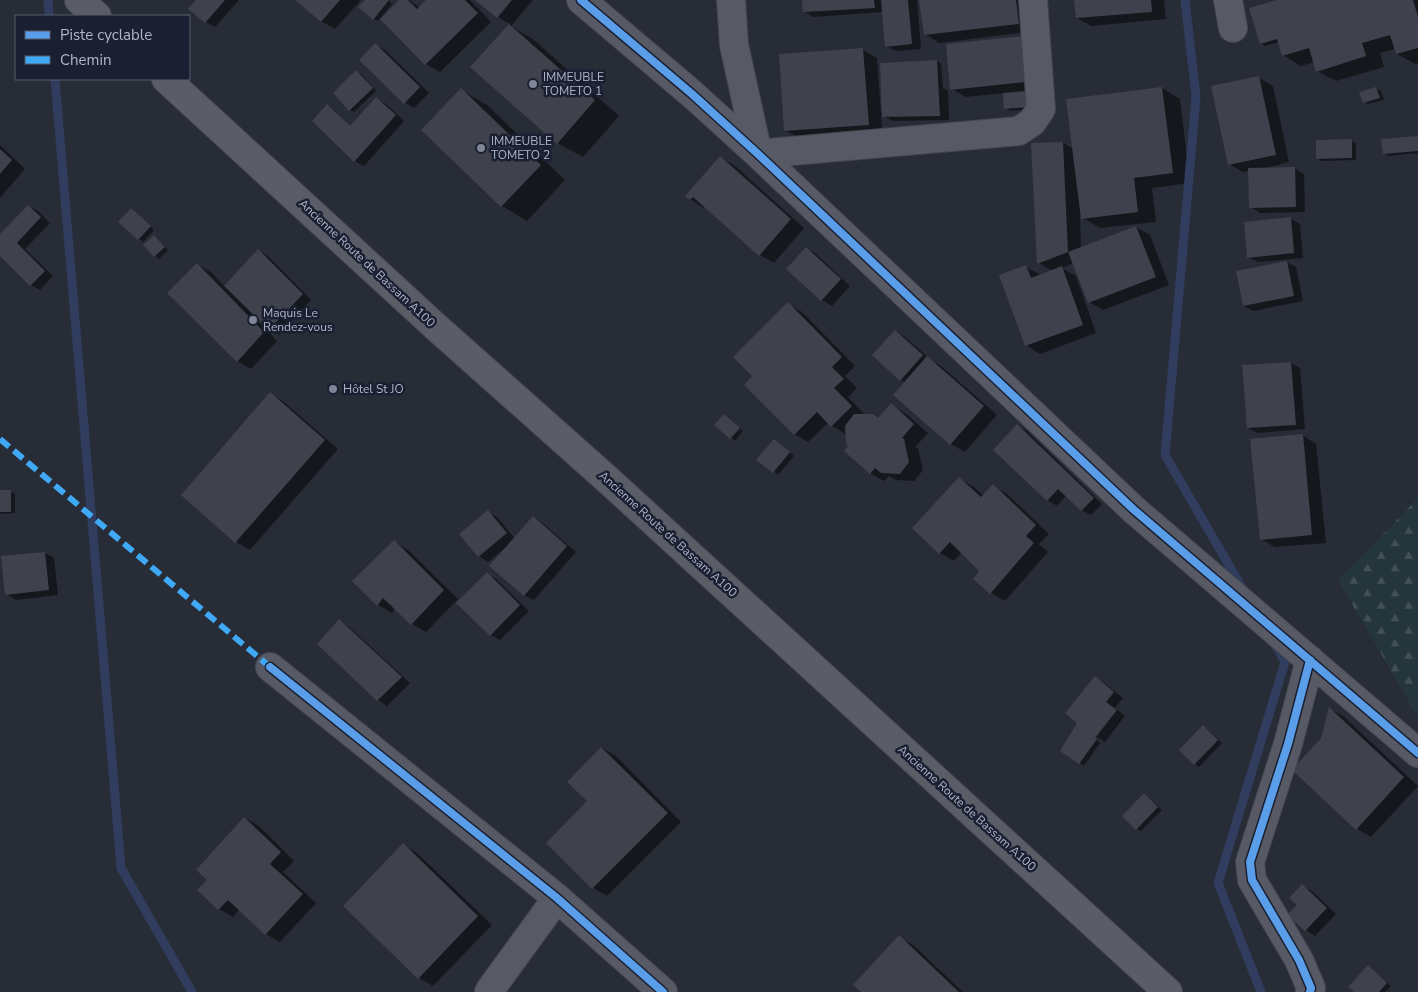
<svg xmlns="http://www.w3.org/2000/svg" width="1418" height="992" font-family="'Nunito Sans',sans-serif">
<style>
.forest{fill:url(#forest-firs)}
.shadow{fill:#0007}
.lines{fill:none;stroke-linecap:round;stroke-linejoin:round}
.stream{stroke:#313d5e;stroke-width:9}
.building{fill:#3f424c}
.minor-casing{stroke:#43474f;stroke-width:30}
.major-casing{stroke:#444953;stroke-width:30}
.minor{stroke:#575a64;stroke-width:28}
.major{stroke:#5a5c66;stroke-width:28}
.quiet{stroke:#3fa9f5;stroke-width:6;stroke-dasharray:12 6;stroke-linecap:butt}
.cycleway-casing{stroke:#1a2031;stroke-width:11}
.cycleway{stroke:#5a9eea;stroke-width:8}
.poi-dot{fill:#808695;stroke:#1a2031;stroke-width:2}
.labels{text-anchor:middle;dominant-baseline:central;stroke-width:5;stroke-linejoin:round;paint-order:stroke}
.poi-label{font-size:12px;fill:#b0b6c8;stroke:#1a2031;text-anchor:start}
.street-label{font-size:12px;fill:#b0b6c8;stroke:#1a2031}
</style>
<defs>
<pattern id="forest-firs" width="22" height="20" patternUnits="userSpaceOnUse" patternTransform="scale(1.25)"><rect width="22" height="20" fill="#24353c"/><path d="M5 1l3.5 6h-7zM16 11l3.5 6h-7z" fill="#415057"/></pattern>
</defs>
<rect width="100%" height="100%" fill="#272c36"/>
<path class="forest" d="M1418 498V717L1338 580Z"/>
<path class="shadow" d="M197 0H239L215 27 206 22Z
M297 0H361L335 29 321 21Z
M366 0H388L392 4 378 21 374 19Z
M401 0H409L420 8 428 0H470L491 22 440 72 426 64 381 18Z
M477 0H533L511 26 534 40 619 116 583 157 557 143 472 66 510 24 498 17Z
M803 0H917L921 49 896 51 886 46 883 12 813 17 804 11Z
M921 0H1029L1033 31 939 43 925 34Z
M1076 0H1164L1166 19 1091 26 1077 18Z
M1281 0H1418V63L1415 64 1397 54 1395 49 1380 53 1384 67 1336 81 1317 71 1314 62 1301 66 1283 55 1279 42 1265 46 1261 43Z
M1021 37 1040 89 1023 91 1029 95 1031 109 1010 111 1006 108 1004 93 966 97 952 89Z
M375 45 385 50 429 93 414 108 405 103Z
M863 50 877 58 881 113H883L937 61 941 64 943 88 948 91 949 120 893 121 881 115 882 133 799 138 785 130 780 55Z
M356 72 361 74 376 91 354 112 350 110Z
M1259 78 1273 86 1289 162 1266 168V169L1294 168 1304 174 1305 212 1260 213 1251 207 1250 171 1243 172 1229 164Z
M1162 88 1180 99 1190 183 1152 188 1156 222 1100 228 1080 216 1081 248 1136 227 1150 235 1169 285 1103 310 1089 302 1074 263 1062 268 1076 276 1096 333 1040 354 1026 345V267L1041 275 1052 271 1039 263 1063 143 1074 149Z
M1376 88 1381 91 1384 100 1368 104 1364 102Z
M461 90 487 105 565 180 527 221 502 206 423 130Z
M377 99 386 104 404 121 364 166 355 161 327 106 332 108 350 127Z
M1418 137V153L1388 156 1384 153Z
M1351 141 1356 143V160L1322 161 1318 159Z
M0 145 25 169 0 198Z
M721 158 735 166 804 228 774 263 760 255 706 206 704 208 690 199Z
M28 206 38 211 50 223 25 249 53 276 40 290 31 285 0 254V235Z
M135 212 154 230 143 242 139 239Z
M1291 219 1300 224 1303 258 1258 262 1248 257Z
M154 237 158 239 168 250 159 259 155 256Z
M807 249 816 254 850 286 832 306 822 300 788 269Z
M259 251 268 256 311 300 279 335 270 329 257 316 255 318 277 341 251 369 237 361 197 264 211 272 225 287Z
M1287 262 1296 267 1303 301 1253 311 1244 306Z
M788 304 802 312 855 366 845 376 857 388 848 397 865 415H872L879 419 891 405 905 413 928 433 915 447 918 448 923 470 914 481 896 480 889 476 884 481 870 473 850 445 846 434 832 426 829 422 808 442 794 434 754 376Z
M895 331 905 337 931 360 941 366 997 415 965 452 951 444 895 395 906 383 900 380Z
M1291 363 1300 368 1305 429 1258 433 1248 428Z
M270 394 284 402 338 449 250 550 236 542Z
M728 418 743 431 735 441 716 425Z
M1018 426 1027 431 1102 504 1091 515 1081 510 1066 496 1057 506 1047 500Z
M1302 435 1316 444 1326 543 1275 547 1261 539Z
M778 443 794 456 778 475 758 459Z
M960 479 974 487 984 496 993 486 1007 494 1049 534 1039 544 1048 552 1005 601 991 593 974 579 981 571 962 552 954 561 940 553Z
M10 491 15 494V513L0 514V492Z
M488 512 497 517 515 539 533 517 542 523 576 552 534 600 524 595 505 548 488 562 479 556Z
M394 542 408 550 458 599 426 632 412 624 395 608 392 613 378 605 354 581Z
M45 553 54 558 58 595 16 600 6 594Z
M487 573 496 579 529 611 500 640 491 635Z
M339 620 348 626 410 683 387 706 378 700 319 644Z
M1095 678 1104 683 1123 698 1115 708 1125 716 1105 742 1095 736 1094 737 1100 743 1084 766 1062 751 1079 723Z
M1330 709 1343 716 1418 786 1371 837 1357 829 1322 739Z
M1207 729 1222 743 1199 767 1195 764Z
M602 748 616 756 681 822 607 896 593 888 589 801Z
M1144 795 1148 797 1162 810 1141 831 1137 829Z
M245 818 259 826 294 861 283 872 316 903 280 942 266 934 240 909 233 917 219 909 208 880Z
M403 845 417 853 492 925 433 986 419 978 344 906Z
M1302 886 1312 891 1336 914 1315 936 1306 930 1299 905Z
M899 937 913 945 963 992H863Z
M1369 967 1391 986 1385 992H1356Z"/>
<g class="lines">
<path class="stream" d="M48 0 49 16
M1185 0 1196 97 1165 455 1244 591
M55 79 121 868 192 992
M1261 992 1218 883 1285 662 1274 643"/>
</g>
<path class="building" d="M196 0H225L205 23 188 9Z
M295 0H340L321 22Z
M365 0H389L373 20 358 7Z
M399 0H408L417 9 426 0H465L478 13 425 65 380 19Z
M475 0H512L497 18Z
M802 0H874L875 8 803 12Z
M881 0H908L912 44 885 47Z
M919 0H1016L1019 24 924 35Z
M1074 0H1151L1152 12 1076 18Z
M1276 0H1413L1418 17V48L1396 54 1390 35 1362 43 1366 56 1316 72 1309 48 1282 56 1277 39 1260 44 1249 8Z
M509 24 595 100 557 144 470 67Z
M1022 36 1026 82 950 90 946 44Z
M375 43 420 87 404 104 359 60Z
M863 48 869 125 784 131 779 54Z
M937 60 940 116 882 117 880 63Z
M356 70 373 88 349 111 333 93Z
M1259 76 1276 155 1228 165 1211 86Z
M1162 87 1173 173 1134 178 1138 212 1081 219 1066 99Z
M1376 87 1380 98 1363 103 1359 92Z
M461 88 541 165 501 207 421 130Z
M1025 91 1027 107 1004 109 1003 93Z
M376 97 396 115 354 162 312 121 327 104 350 126Z
M1418 136V151L1383 154 1381 139Z
M1352 139V158L1316 159V140Z
M1063 142 1068 252 1037 264 1031 143Z
M0 149 12 160 0 174Z
M720 156 791 219 759 256 693 197 690 200 685 196Z
M1295 167 1296 207 1249 208 1248 168Z
M28 205 41 217 17 243 45 271 30 286 0 256V234Z
M131 208 151 226 138 240 118 222Z
M1291 217 1294 253 1247 258 1244 222Z
M1136 226 1156 277 1088 303 1068 252Z
M154 235 165 247 154 257 143 245Z
M806 247 841 279 821 301 786 269Z
M258 249 303 294 269 330 224 286Z
M1287 261 1294 296 1243 306 1236 271Z
M197 263 264 332 237 362 167 293Z
M1026 265 1031 278 1062 266 1083 325 1025 346 999 275Z
M788 302 842 357 832 367 844 379 834 388 852 406 831 427 817 412 794 435 744 385 752 376 733 357Z
M895 330 923 355 900 381 872 355Z
M927 356 984 406 950 445 893 395Z
M1291 362 1296 425 1247 428 1242 365Z
M270 392 325 440 235 543 181 495Z
M891 403 914 424 902 438 904 439 909 462 900 474 881 473 875 468 870 474 844 451 848 446 846 444 845 426 854 414H873L878 418Z
M724 414 740 428 730 439 714 425Z
M1017 424 1094 498 1081 511 1058 489 1047 501 993 450Z
M1303 434 1312 535 1260 540 1250 439Z
M774 439 790 452 773 473 756 460Z
M959 477 981 497 993 484 1036 525 1026 536 1034 543 990 594 973 579 979 571 950 542 939 554 912 528Z
M0 490H11V512H0Z
M488 510 507 533 478 557 459 534Z
M533 516 567 546 524 596 489 566Z
M394 540 444 590 411 625 383 598 377 606 352 581Z
M45 552 49 590 5 595 1 556Z
M487 572 520 605 490 636 456 603Z
M339 619 402 677 377 701 317 644Z
M1095 676 1114 692 1106 702 1117 710 1095 738 1097 739 1079 764 1060 751 1077 723 1065 713Z
M1329 707 1404 777 1356 830 1292 770 1321 738Z
M1203 725 1218 740 1194 765 1179 750Z
M601 747 668 813 592 889 546 843 587 801 567 782Z
M1144 793 1158 807 1136 830 1122 816Z
M244 817 281 852 270 864 303 894 265 935 228 900 218 910 197 890 207 880 196 870Z
M403 843 478 916 418 979 343 906Z
M1302 884 1327 908 1305 931 1287 915 1297 905 1289 898Z
M899 935 959 992H861L853 985Z
M1368 965 1387 983 1379 992H1354L1348 987Z"/>
<g class="lines">
<defs>
<path id="minor" d="M581 0 692 94 758 154 1133 509 1418 753
M731 0 734 45 758 154 1019 131 1032 122 1041 109 1033 0
M1228 0 1233 28
M1310 660 1288 744 1250 862 1252 880 1299 960 1311 988 1310 992
M270 667 557 898 663 992
M489 992 490 990 557 898"/>
<path id="major" d="M79 0 97 16
M166 79 436 327 608 480 1168 992"/>
</defs>
<use href="#minor" class="minor-casing"/>
<use href="#major" class="major-casing"/>
<use href="#minor" class="minor"/>
<use href="#major" class="major"/>
<path class="quiet" d="M0 439 270 667"/>
<defs>
<path id="cycleway" d="M581 0 692 94 758 154 1133 509 1418 753
M1310 660 1288 744 1250 862 1252 880 1299 960 1311 988 1310 992
M270 667 557 898 663 992"/>
</defs>
<use href="#cycleway" class="cycleway-casing"/>
<use href="#cycleway" class="cycleway"/>
</g>
<g class="poi-dot">
<circle cx="533" cy="84" r="5"/>
<circle cx="481" cy="148" r="5"/>
<circle cx="253" cy="320" r="5"/>
<circle cx="333" cy="389" r="5"/>
</g>
<g class="labels">
<g class="poi-label">
<text x="543" y="77">IMMEUBLE<tspan x="543" dy="14">TOMETO 1</tspan></text>
<text x="491" y="141">IMMEUBLE<tspan x="491" dy="14">TOMETO 2</tspan></text>
<text x="263" y="313">Maquis Le<tspan x="263" dy="14">Rendez-vous</tspan></text>
<text x="343" y="389">Hôtel St JO</text>
</g>
<g class="street-label">
<text transform="translate(367 263) rotate(43)">Ancienne Route de Bassam A100</text>
<text transform="translate(668 534) rotate(42)">Ancienne Route de Bassam A100</text>
<text transform="translate(967 808) rotate(42)">Ancienne Route de Bassam A100</text>
</g>
</g>
<rect x="15" y="15" width="175" height="65" fill="#1a2031" stroke="#565c6d"/>
<rect x="25" y="31" width="25" height="8" fill="#5a9eea" stroke="#565c6d"/>
<text x="60" y="40" font-size="15" fill="#b0b6c8">Piste cyclable</text>
<rect x="25" y="56" width="25" height="8" fill="#3fa9f5" stroke="#565c6d"/>
<text x="60" y="65" font-size="15" fill="#b0b6c8">Chemin</text>
</svg>
